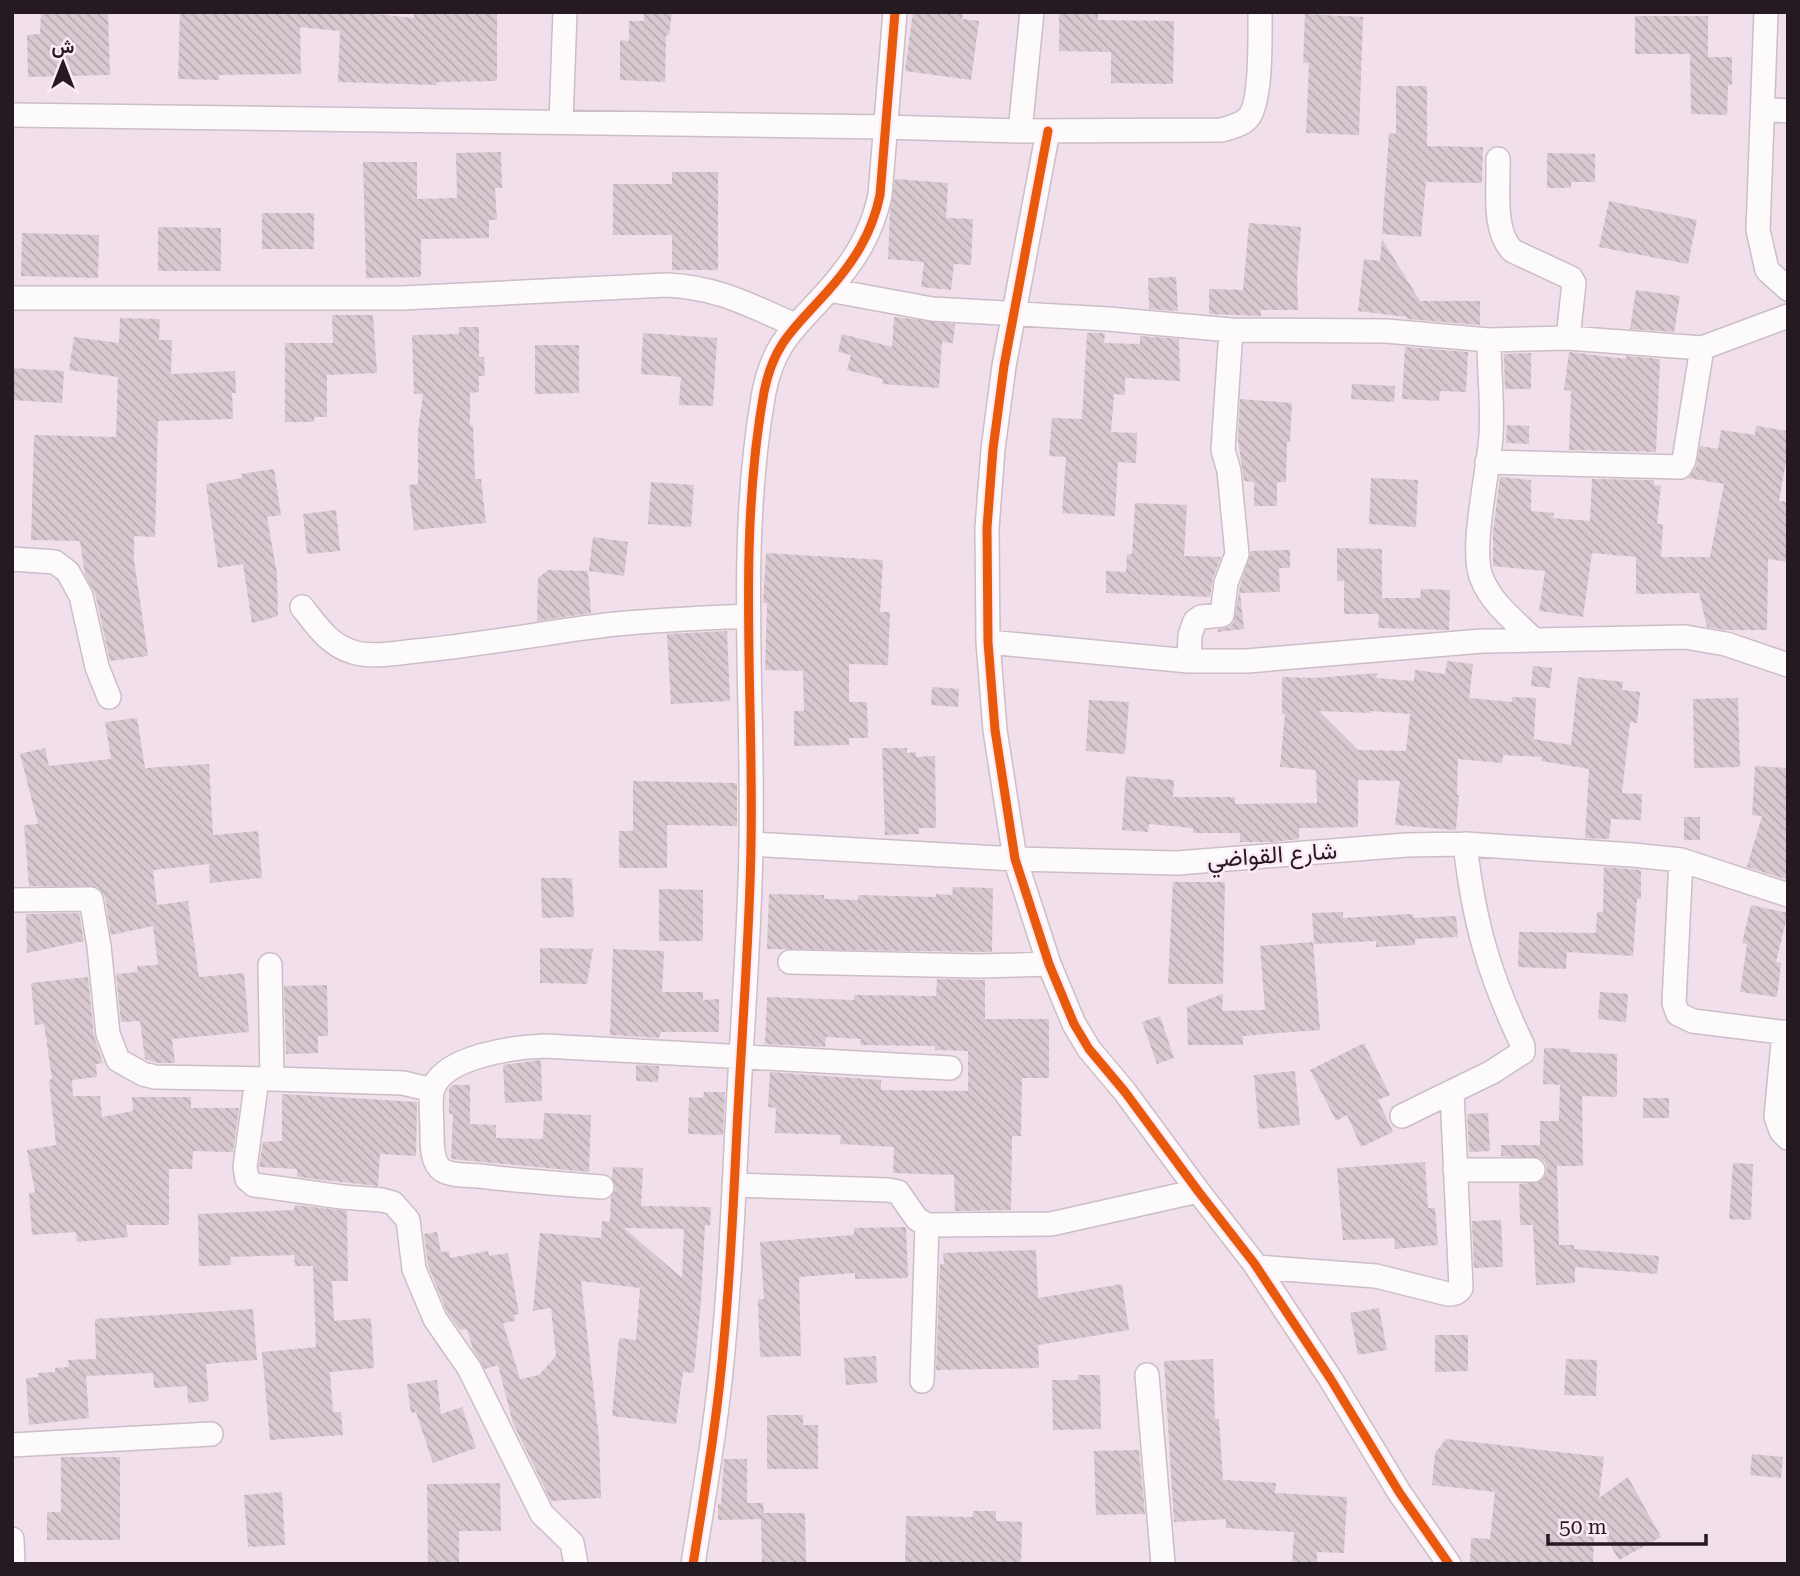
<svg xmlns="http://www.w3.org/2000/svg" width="1800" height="1576" font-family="'Roboto Serif',Vazirmatn,serif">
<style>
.building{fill:url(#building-back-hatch);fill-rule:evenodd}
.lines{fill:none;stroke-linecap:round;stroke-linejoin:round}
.street-casing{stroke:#ccbec7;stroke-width:26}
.street{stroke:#fdfafc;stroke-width:23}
.cycleway-casing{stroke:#fde9f7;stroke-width:13}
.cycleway{stroke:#e8590c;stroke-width:9}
.labels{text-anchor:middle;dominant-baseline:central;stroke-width:5;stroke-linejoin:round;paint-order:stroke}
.street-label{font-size:24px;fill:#261a22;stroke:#fde9f7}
</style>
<defs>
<pattern id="building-back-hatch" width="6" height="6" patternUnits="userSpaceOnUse" patternTransform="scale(1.75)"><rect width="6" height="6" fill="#d8c8d0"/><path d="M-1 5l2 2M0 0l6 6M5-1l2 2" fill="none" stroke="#b9abb2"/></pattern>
</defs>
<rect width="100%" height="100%" fill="#f1dfeb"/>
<path class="building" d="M41 12H108L110 75 28 77 27 35 40 34Z
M180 12H359L414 18V12H497V81L437 82V85L338 82 340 31 300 27 301 74 219 75V80L178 79Z
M672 12 669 35H666L665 82 620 80V40L629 41V21H644V13Z
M913 12H963L962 19 979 21 971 80 905 71Z
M1059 12H1098V20L1174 21 1173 84 1111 83V52L1059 51Z
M1305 14 1363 17 1359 135 1306 133 1309 63H1303Z
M1635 16H1708V57H1732V85H1728L1727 115 1691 114 1690 54H1635Z
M1396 86H1427V146L1483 147 1482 183 1426 182 1421 237 1382 234 1389 133 1396 134Z
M501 152 502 188H495L497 220H489V238L421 239V277L366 278 363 162H417V199L457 198 456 153Z
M1547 153 1595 154V182H1571V188H1547Z
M672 172H718V270H672V235H613V184H672Z
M895 179 948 183 946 218 973 219 971 265 954 264 951 290 921 287 924 262 888 259 890 212Z
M1609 201 1697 220 1688 264 1599 247Z
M262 213H314V249H262Z
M1249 223 1301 227 1297 277 1298 310H1261V316L1209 314V289L1243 290Z
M158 227 221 228V271H158Z
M22 233 99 235 98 278 21 276Z
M1382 239 1420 301H1480V325L1407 319V317L1358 311 1364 259 1380 261Z
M1176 277 1178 311 1149 309 1148 278Z
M1636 290 1680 296 1674 332 1630 329Z
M332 315H373L377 373 327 375V417H314V422H285V343H333Z
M894 317 955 324 953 343 942 342 939 388 882 384 883 379 847 370 851 355 838 352 842 334 892 347Z
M120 318 160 319 159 340H172L171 374 235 371 236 393H232L233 419 158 421 155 537 134 536V560L148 656 110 661 95 593 85 575 80 541 31 540 34 435 116 437 118 377 69 370 74 337 119 343Z
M459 327H479V357H484L485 376H479V392L470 393V425L473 426 475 479H481L486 523 414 530 409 485 418 484V431L423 394H414L412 335 459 334Z
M643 333 717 338 713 406 679 405 681 377 641 374Z
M1087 333H1105L1104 343 1140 344V336L1179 339 1180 381 1125 378V395L1114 394 1111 432 1137 433 1136 463 1118 462 1115 516 1062 513 1066 457 1049 456 1052 418 1082 419Z
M535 345H579V393L535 394Z
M1405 347 1468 352 1466 392 1440 391 1439 401 1402 399Z
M1569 352 1626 359V356L1660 359 1656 452 1569 450 1571 391 1564 390Z
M1531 353V389H1505L1504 354Z
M12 368 64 371 62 403 12 400Z
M1352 384 1395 386 1394 402 1351 399Z
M1240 399 1292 403 1290 442H1287L1286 482H1277V506H1254V482L1244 481 1238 439Z
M1507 425 1529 426V444L1506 443Z
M1756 426 1788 431V450L1779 501 1788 502V562L1768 559 1767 630H1725L1707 627 1699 593 1636 594V557L1592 553 1583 617 1539 611 1545 571 1493 566V532L1500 477 1531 480V511L1554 513 1553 518 1590 521 1592 479 1654 480V485L1661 486 1657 524H1663L1661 557H1710L1724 484 1688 478 1696 467 1700 446 1718 449 1721 430 1755 435Z
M274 469 281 515 267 517 277 574 278 616 252 623 243 564 218 568 206 484 242 478 241 474Z
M1371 478 1418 480 1416 527 1369 524Z
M651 482 694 485 691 527 648 524Z
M1135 503 1187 505 1184 556 1221 557 1213 578 1210 597 1106 593V571L1126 572 1127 554H1132Z
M336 510 340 551 307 554 303 514Z
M593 537 628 542 624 576 589 571Z
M1337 548 1382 549V598H1420L1421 589 1450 590 1449 630 1378 628 1379 614H1344V581H1337Z
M1290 550V568H1279L1280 592 1240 593 1244 629 1218 632V629L1229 627 1234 622 1240 586 1251 551Z
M766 553 883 560 880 612H890L888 665 849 664V702H867L868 738H849V745L794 746V711H804L803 671 765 670 767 603H763Z
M548 570 588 571 591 613 537 621 538 578Z
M727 631 730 701 671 704 667 634Z
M1447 661 1473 664 1469 698 1512 702V697L1536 698 1534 739 1571 745 1578 677 1623 682 1622 690 1640 692 1637 723 1630 722 1622 793 1642 794 1641 820 1611 819 1609 839 1585 838 1589 769 1541 761 1542 757 1503 755 1502 763 1458 759 1457 795H1459L1456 830 1395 825 1400 781 1358 780V827L1299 828V839L1271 842H1240V833H1193V828L1149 824 1148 832 1122 830 1126 776 1174 780 1173 797H1235V804L1317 803 1316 770 1280 767 1285 714H1282V677L1314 678 1377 673 1376 678 1414 681 1415 670 1445 674ZM1319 711 1371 713V711L1410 714 1406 751 1358 750Z
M1533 666 1552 668 1550 688 1531 686Z
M932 687 959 689 958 707 931 705Z
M1738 698 1740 767 1694 768 1693 699Z
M1089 700 1129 702 1125 754 1086 751Z
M137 718 145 768 209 764 213 835 258 831 262 878 210 883 209 864 153 870 157 905 188 901 199 977 244 973 249 1032 172 1039 175 1063H157L145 1059 140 1021 121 1022 116 974 137 972V966L158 965 153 926 111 935 105 897 98 887 29 886 24 825 38 824 20 754 45 748 49 766 111 759 105 722Z
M882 748H907V753L916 752V757L935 756 936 828H919V834L885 835Z
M1755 766 1788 768V880L1747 867 1762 816 1752 815Z
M633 781 737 783V826L667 825V868H619V831H633Z
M1684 817H1700V840H1684Z
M1604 867 1641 870V899H1637L1633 956 1567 952 1566 969 1518 967 1519 932 1596 933 1597 912H1603Z
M541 878H572L574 917 542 918Z
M1173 882H1225L1223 984H1168Z
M953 887 993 888 992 952 767 949 769 894 824 895V899L858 900V895L936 897V894L952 895Z
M659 889 703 890V941H659Z
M1751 905 1788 913 1776 962 1781 963 1777 997 1740 992 1747 944 1742 943Z
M1343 912V918L1413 914 1414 918 1456 916 1458 937 1415 939V945L1376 947V941L1314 944 1312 913Z
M79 913 84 941 27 953 26 914Z
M1313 942 1320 1030 1292 1032 1291 1030V1032L1243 1036V1045H1188L1187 1007 1223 994 1222 1011 1265 1010 1260 946Z
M540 948 593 949 587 984 540 983Z
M613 949 664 951 662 992H703V1000L719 999V1032H661L659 1038 610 1035Z
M88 977 94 1036 103 1063 96 1064 97 1077 72 1080 73 1096H100L102 1117 133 1111 132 1097H191V1108H239L233 1152 193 1151 192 1169H169V1225H126L128 1237 77 1242 76 1232 32 1235 29 1193 35 1192 27 1150 56 1145 49 1080 52 1079 44 1024 35 1025 31 983Z
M937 979 985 980V1019H1049V1078H1022L1021 1136H1012L1011 1210 955 1211 954 1175 893 1173 894 1147 840 1144 841 1135 775 1133 776 1108 768 1107 770 1072 881 1080V1090L968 1091V1051L935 1050V1046L860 1045 861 1039 826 1037 825 1047 765 1044 767 997 854 1000V995L936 996Z
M327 985 328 1036H318V1053L286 1054 284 986Z
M1600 992 1628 994 1626 1022 1598 1019Z
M1160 1016 1174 1058 1157 1064 1142 1022Z
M1364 1043 1390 1095 1378 1100 1393 1132 1361 1147 1347 1115 1336 1121 1310 1070Z
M1544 1048 1570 1049V1052L1617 1054V1097L1582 1096 1583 1166H1557L1559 1245H1574V1249L1659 1256 1657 1274 1575 1267V1283L1536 1285 1533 1225H1520L1519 1184 1539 1182 1545 1176 1547 1169 1545 1162 1539 1158 1501 1156V1145H1540V1121H1559L1560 1085 1543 1084Z
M541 1060 542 1101 505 1103 503 1065Z
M636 1065 659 1066 658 1082 636 1081Z
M1295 1071 1300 1125 1259 1129 1254 1075Z
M453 1085H470V1124L496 1125V1138L543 1139 544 1113 591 1115 589 1172 451 1159 453 1114H449V1089Z
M704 1092H725L723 1135 688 1134 689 1097 703 1098Z
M282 1094 417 1102 416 1156 380 1154 378 1186 297 1177V1169L259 1167 263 1142 282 1141Z
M1643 1098H1669V1118H1643Z
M1488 1113 1490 1151 1469 1152 1467 1114Z
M1425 1162 1428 1208H1435L1438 1245 1395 1249 1394 1238 1343 1240 1337 1168Z
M1733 1163 1753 1164 1751 1220 1729 1219Z
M613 1167 643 1168 641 1206 711 1207 710 1226 705 1225 701 1301 694 1373 683 1372 676 1424 612 1416 619 1338 636 1340 640 1288 581 1281 599 1438 601 1498 551 1501 513 1423 498 1365 485 1369 473 1349 467 1329 460 1330 447 1312 428 1265 424 1234 437 1232 441 1252 449 1251 450 1258 488 1251 489 1256 508 1253 519 1314 514 1315 515 1321 503 1323 520 1379 539 1375 556 1356 551 1308 533 1311 540 1233 601 1238 602 1221H610L611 1197 616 1189 612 1178ZM624 1228 684 1229 682 1278Z
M295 1205 347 1211 348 1281H332L334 1321 371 1318 374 1368 330 1372 333 1412H341L343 1435 270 1440 262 1352 316 1347 313 1266H295L294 1255 230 1257 231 1265 199 1266 198 1214 294 1210Z
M1501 1220 1503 1267 1474 1268 1472 1221Z
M906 1227 908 1278 855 1279V1273L799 1277 801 1356 760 1357 758 1299H764L760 1242 854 1235V1228Z
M1036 1250 1038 1298 1122 1284 1129 1330 1038 1345 1039 1368 936 1370 940 1264H944L943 1253Z
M1379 1308 1387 1350 1358 1355 1350 1313Z
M253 1309 257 1360 206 1364 209 1401 188 1403 187 1386 154 1388 153 1373 86 1376 89 1418 29 1425 26 1378 38 1377V1373L55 1372V1368L69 1367 68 1360 96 1359 95 1319Z
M1435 1335H1468V1371L1435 1372Z
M876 1356 877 1383 846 1385 844 1358Z
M1213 1359 1215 1419H1219L1223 1480 1276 1483 1275 1493 1347 1497 1344 1553 1317 1552V1564H1292L1294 1532 1226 1528V1519L1174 1522 1164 1361Z
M1566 1359 1597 1360 1596 1396 1564 1395Z
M1078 1375H1100L1101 1429 1053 1430 1052 1380H1078Z
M437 1380 441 1414 462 1407 476 1448 433 1463 416 1412 411 1413 407 1384Z
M767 1415H803V1425H818V1469H767Z
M1446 1439 1604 1457 1599 1498 1628 1477 1661 1537 1619 1560 1595 1518 1593 1564H1470L1471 1538 1490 1539 1495 1492 1432 1485 1435 1453Z
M1139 1450 1145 1514 1096 1515 1094 1451Z
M1752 1454 1783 1457 1781 1478 1750 1475Z
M61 1457H120V1540H47V1512H61Z
M724 1459H747V1503H763L764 1513H805L806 1564H762L761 1519 718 1520V1504H721Z
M500 1483 501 1531H459V1564H428L427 1484Z
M282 1492 285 1545 248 1547 244 1495Z
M973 1511H996V1521L1022 1522 1021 1563 905 1564 906 1516 973 1517Z"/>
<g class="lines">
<defs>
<path id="street" d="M1766 12 1758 230 1767 270 1788 289
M1764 109 1788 111
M12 115 886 127 1020 131 1222 130C1231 127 1241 125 1247 119 1262 106 1260 34 1260 12
M561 122 565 12
M1020 131 1032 12
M1048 131 1004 366 993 449 987 528 988 642 995 730 1015 859 1049 964 1074 1024 1089 1049 1125 1092 1198 1191 1254 1263 1330 1378 1399 1492 1449 1564
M1498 159C1499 186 1492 232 1513 251L1571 278 1574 283 1568 338
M829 290 932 309 1108 319 1231 330 1386 331 1489 340 1568 338 1702 348 1788 316
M12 298H403L666 285C717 287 749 305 795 325
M1489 340C1489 371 1493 404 1491 436 1489 470 1469 551 1482 579 1492 604 1515 621 1534 640
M1487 462 1680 467 1684 460 1702 348
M12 559 55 562 68 572 81 596 97 667 109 697
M302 607C317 626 329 645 353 652 371 658 397 653 416 651 480 645 542 633 606 625 653 620 701 618 749 616
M988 642 1189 661H1247L1482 641 1685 637 1726 644 1788 665
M1189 661 1190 635 1195 621 1201 617 1222 615 1226 583 1237 554 1229 471 1223 450 1231 330
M751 844 1015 859 1177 863 1407 845 1465 844 1633 855 1681 860 1788 895
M1681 860 1674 1003 1678 1014 1693 1021 1788 1033
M12 900 91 899 99 946 108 1034 118 1060 143 1074 155 1077 272 1079
M790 962 979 966 1049 964
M270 965 272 1079 403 1083 432 1090
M1784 1032 1776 1117 1781 1131 1788 1138
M257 1079 245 1167 247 1179 254 1185 342 1197 382 1200 393 1203 408 1220 414 1269 435 1319 469 1368 542 1514 572 1543 576 1564
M1402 1116 1492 1072 1523 1052V1046C1489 975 1474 923 1465 844
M1455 1170H1533
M734 1185 888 1190 898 1192 917 1219 927 1225 1051 1224 1198 1191
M602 1187C561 1184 520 1181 479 1176 469 1175 451 1176 442 1170 431 1162 432 1142 432 1130 432 1118 430 1104 432 1092 440 1056 516 1047 545 1046L950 1068
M1257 1267 1376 1276 1448 1294C1454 1294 1458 1293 1461 1288L1452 1093
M1147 1375 1163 1564
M922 1381 927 1225
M12 1445 211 1434
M12 1539 13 1564
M693 1564C705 1489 718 1415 724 1339 733 1246 735 1151 741 1057 745 986 750 915 751 845 754 695 737 541 764 392 774 342 795 328 827 292 853 263 872 234 880 195L895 12"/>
</defs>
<use href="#street" class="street-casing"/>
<use href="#street" class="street"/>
<defs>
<path id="cycleway" d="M1048 131 1004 366 993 449 987 528 988 642 995 730 1015 859 1049 964 1074 1024 1089 1049 1125 1092 1198 1191 1254 1263 1330 1378 1399 1492 1449 1564
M693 1564C705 1489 718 1415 724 1339 733 1246 735 1151 741 1057 745 986 750 915 751 845 754 695 737 541 764 392 774 342 795 328 827 292 853 263 872 234 880 195L895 12"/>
</defs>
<use href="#cycleway" class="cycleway-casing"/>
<use href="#cycleway" class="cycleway"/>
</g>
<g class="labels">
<g class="street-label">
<text transform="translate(1272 855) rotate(-4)">شارع القواضي</text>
</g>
</g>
<rect width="1800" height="1576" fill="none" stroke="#261a22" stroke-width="28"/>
<g transform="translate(63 63)" stroke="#fde9f7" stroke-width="5" paint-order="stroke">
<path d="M0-5L12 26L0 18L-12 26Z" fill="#261a22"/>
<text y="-10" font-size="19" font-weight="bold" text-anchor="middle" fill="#261a22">ش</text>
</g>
<path d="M1548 1534v10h158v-10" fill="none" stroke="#261a22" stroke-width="3.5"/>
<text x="1559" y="1534" font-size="21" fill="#261a22" stroke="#fde9f7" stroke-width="5" paint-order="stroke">50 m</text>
</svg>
